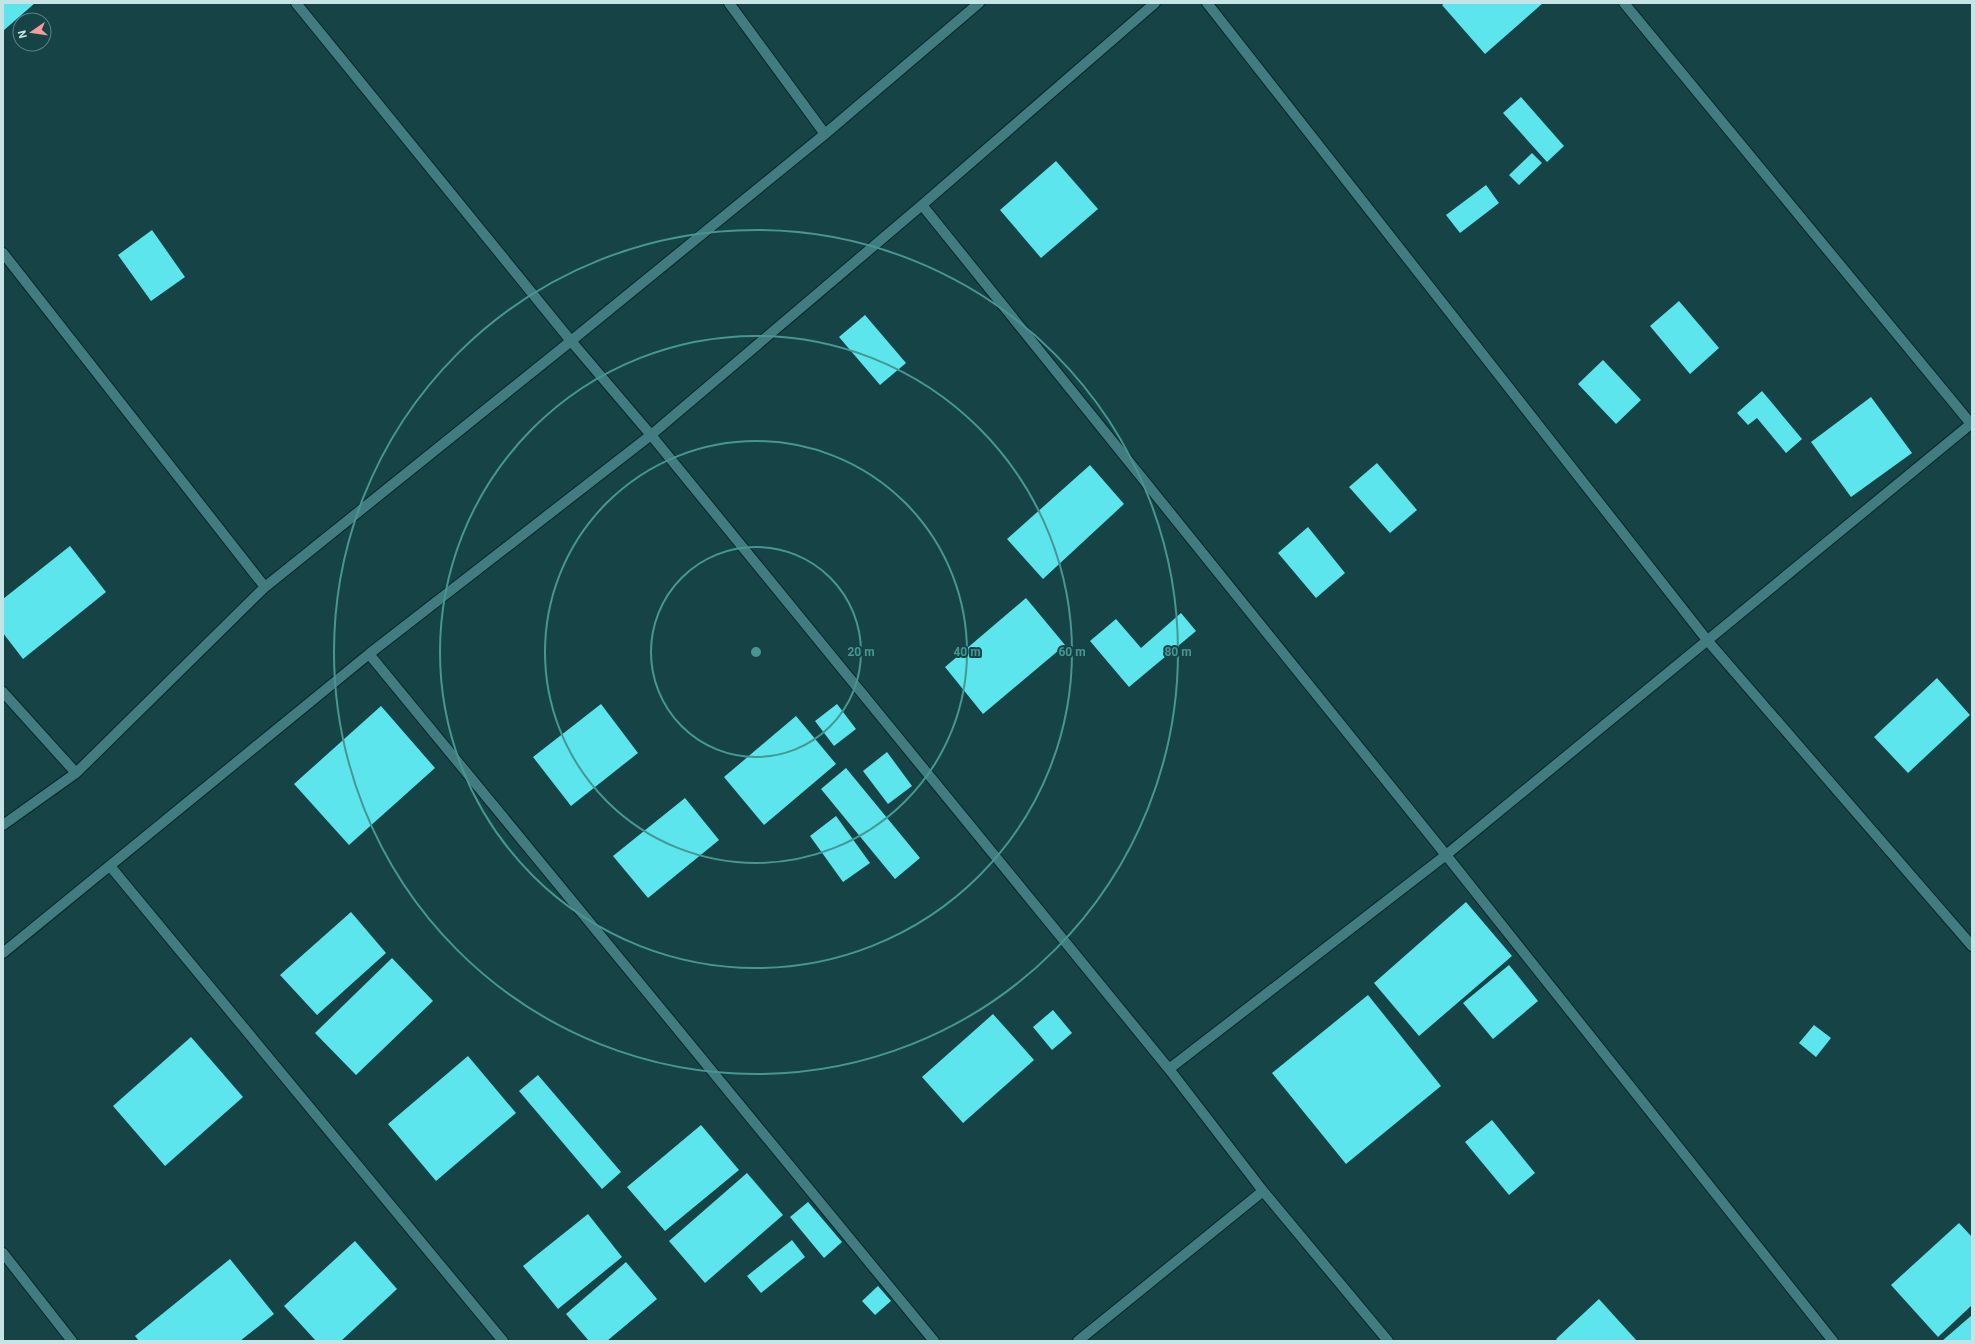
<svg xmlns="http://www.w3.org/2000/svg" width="1975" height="1344" font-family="Roboto,sans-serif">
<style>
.building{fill:#5ce5ed}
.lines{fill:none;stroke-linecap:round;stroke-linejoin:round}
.minor-casing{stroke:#07282a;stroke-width:12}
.minor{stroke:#417c80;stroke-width:10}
.ring{fill:none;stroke:#469792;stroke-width:2}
.centre{fill:#469792;stroke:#154346;stroke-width:2}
.ring-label{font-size:12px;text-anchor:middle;font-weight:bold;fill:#469792;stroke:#154346;stroke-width:4;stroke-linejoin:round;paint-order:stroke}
</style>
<rect width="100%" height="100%" fill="#154346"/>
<path class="building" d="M3 3H35L3 31Z
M1445 3H1543L1485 54 1442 5Z
M1521 97 1564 146 1547 162 1503 113Z
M1532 153 1542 163 1519 185 1509 175Z
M1056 161 1098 209 1041 258 1000 210Z
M1486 185 1499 203 1460 233 1446 215Z
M152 230 185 277 151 301 118 255Z
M1679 301 1719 348 1690 374 1650 326Z
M865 315 906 363 880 385 839 337Z
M1603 360 1641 400 1616 424 1578 384Z
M1762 391 1802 439 1786 453 1757 418 1748 425 1737 413Z
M1871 397 1912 453 1851 497 1811 442Z
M1377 463 1417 510 1390 533 1349 487Z
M1090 465 1124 504 1043 579 1007 539Z
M1308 527 1345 573 1316 598 1278 553Z
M70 546 106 592 23 659 3 633V599Z
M1026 598 1065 645 983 714 945 667Z
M1181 613 1196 631 1129 687 1090 641 1116 619 1141 648Z
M1937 678 1970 715 1908 773 1874 737Z
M601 704 638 753 571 806 533 757Z
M837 704 856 729 834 746 815 721Z
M381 706 435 768 349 845 294 784Z
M796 716 836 764 764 825 724 777Z
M887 752 912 786 888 804 863 771Z
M846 768 920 858 895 879 821 789Z
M685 798 719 840 648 898 613 856Z
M836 816 870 863 843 882 810 836Z
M1466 902 1512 956 1419 1036 1374 983Z
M351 912 386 953 317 1015 280 975Z
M392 958 433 1001 356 1075 315 1033Z
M1509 965 1538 1001 1493 1039 1463 1003Z
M1368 995 1441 1086 1346 1164 1272 1073Z
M1053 1010 1072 1033 1052 1050 1033 1027Z
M993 1014 1034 1060 963 1123 922 1077Z
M1814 1025 1831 1038 1816 1057 1799 1043Z
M191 1037 243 1097 165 1166 113 1106Z
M468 1056 516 1113 436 1181 388 1124Z
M538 1075 621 1172 602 1189 519 1091Z
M1492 1120 1535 1173 1509 1195 1465 1142Z
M701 1125 739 1170 665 1231 627 1187Z
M747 1173 783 1215 705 1283 669 1241Z
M808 1202 842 1242 824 1258 790 1217Z
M588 1214 622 1257 558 1309 523 1266Z
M1959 1223 1972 1237V1305L1938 1337 1891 1285Z
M792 1240 805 1257 761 1293 747 1276Z
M355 1241 397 1289 341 1341H316L284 1306Z
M230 1259 274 1314 240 1341H139L135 1336Z
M626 1262 657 1299 607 1341H589L566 1314Z
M878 1286 891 1301 875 1315 862 1301Z
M1599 1299 1637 1341H1558L1556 1339Z
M1972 1315V1341H1942Z"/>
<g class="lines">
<defs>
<path id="minor" d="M296 3 571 341 651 435 1169 1069 1263 1191 1388 1341
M729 3 825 134
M1207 3 1707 640 1972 946
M1624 3 1972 425
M922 205 1446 855 1833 1341
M3 253 265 587
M369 654 934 1341
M3 692 76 773
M3 825 76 773 265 587 571 341 825 134 979 3
M110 866 503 1341
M3 953 369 654 651 435 922 205 1155 3
M1169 1069 1446 855 1972 423
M3 1253 72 1341
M1078 1341 1263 1191"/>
</defs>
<use href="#minor" class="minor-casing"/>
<use href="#minor" class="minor"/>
</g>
<g class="ring">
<circle cx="756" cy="652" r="105"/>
<circle cx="756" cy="652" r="211"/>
<circle cx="756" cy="652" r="316"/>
<circle cx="756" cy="652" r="422"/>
</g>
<circle cx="756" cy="652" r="6" class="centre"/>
<g class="ring-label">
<text x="861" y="656">20 m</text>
<text x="967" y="656">40 m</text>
<text x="1072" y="656">60 m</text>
<text x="1178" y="656">80 m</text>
</g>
<rect width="1975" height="1344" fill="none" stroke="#c6e4e5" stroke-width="8"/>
<g transform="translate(32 32) rotate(257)"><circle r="19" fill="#154346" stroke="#5c8386"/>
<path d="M0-3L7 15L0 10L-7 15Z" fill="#f59b9a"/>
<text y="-6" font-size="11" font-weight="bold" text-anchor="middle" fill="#c6e4e5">N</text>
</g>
</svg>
